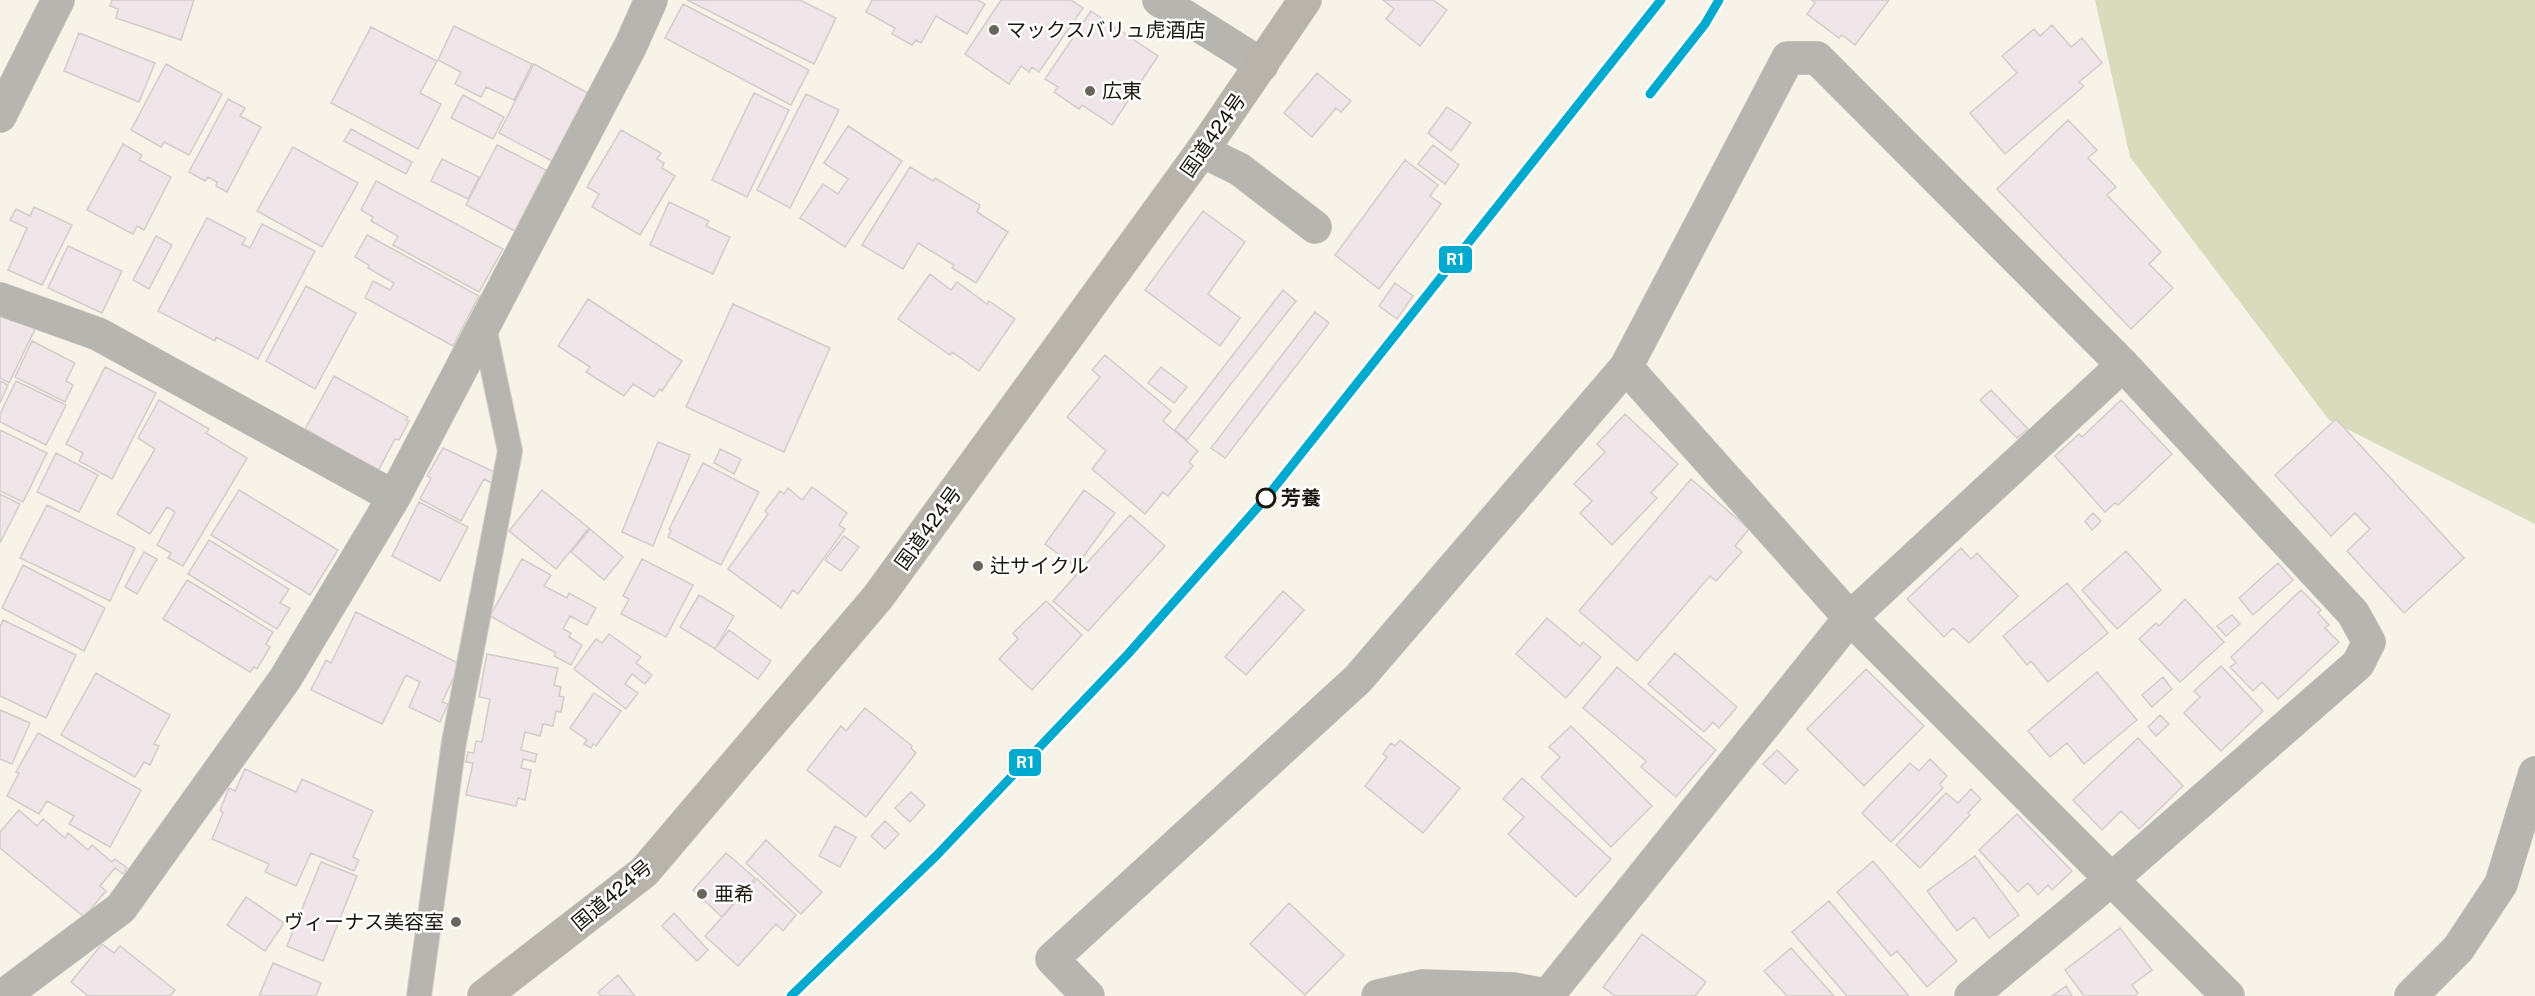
<svg xmlns="http://www.w3.org/2000/svg" width="2535" height="996" font-family="'Public Sans','Noto Sans JP',sans-serif">
<style>
.green{fill:#d8dcbd}
.building{fill:#f0e5e8;stroke:#d3cccb;stroke-width:1.5}
.lines{fill:none;stroke-linecap:round;stroke-linejoin:round}
.service-casing{stroke:#d3cfc7;stroke-width:26}
.minor-casing{stroke:#d3cfc7;stroke-width:34}
.tertiary-casing{stroke:#d3cfc7;stroke-width:34}
.trunk-casing{stroke:#d3cfc7;stroke-width:34}
.service{stroke:#b7b5af;stroke-width:24}
.minor{stroke:#b7b5af;stroke-width:33}
.tertiary{stroke:#b7b5af;stroke-width:33}
.trunk{stroke:#b8b4ac;stroke-width:33}
.rail-1-casing{stroke:#fff;stroke-width:14}
.rail-1{stroke:#00a9ce;stroke-width:9}
.poi-dot{fill:#69655b;stroke:#fff;stroke-width:2}
.stop-dot{fill:#fff;stroke:#1c180f;stroke-width:3}
.labels{text-anchor:middle;dominant-baseline:central;stroke-width:5;stroke-linejoin:round;paint-order:stroke}
.poi-label{font-size:20px;fill:#1c180f;stroke:#fff;text-anchor:start}
.street-label{font-size:20px;fill:#1c180f;stroke:#fff}
.stop-label{font-size:20px;font-weight:bold;fill:#1c180f;stroke:#fff;text-anchor:start}
.line-badge{stroke:#fff;stroke-width:2}
.badge-label{font-size:16px;text-anchor:middle;font-weight:bold;fill:#fff}
</style>
<rect width="100%" height="100%" fill="#f8f3e8"/>
<path class="green" d="M2095 0H2535V524L2329 420 2130 157Z"/>
<path class="building" d="M112 0H194L181 40 116 18 118 9 110 6Z
M687 0H800L836 18 814 64Z
M872 0H978L985 4 967 34 936 16 921 43 916 40 912 45 892 34 895 28 866 12Z
M1001 0H1071L1083 8 1039 72 1032 67 1029 72 1021 66 1009 84 965 54Z
M1383 0H1433L1447 10 1420 46 1386 19 1394 9Z
M1812 0H1889L1855 45 1842 35 1839 38 1807 14 1815 3Z
M683 4 809 70 791 105 665 38Z
M1091 11 1158 56 1112 125 1082 105 1079 109 1054 92 1058 87 1045 79Z
M2052 25 2071 47 2082 38 2102 63 2079 82 2084 86 2005 154 1970 113 2017 73 2002 56 2034 29 2040 36Z
M454 26 532 64 514 100 486 87 481 97 455 84 461 72 438 60Z
M371 27 437 61 420 93 441 104 418 149 331 103Z
M79 33 155 63 139 102 64 71Z
M166 64 222 94 189 155 164 142 161 147 131 130Z
M534 64 588 93 552 161 499 133Z
M1317 73 1351 101 1341 112 1336 108 1312 137 1284 113Z
M754 93 789 110 747 197 712 180Z
M806 94 839 110 790 208 757 190Z
M463 95 504 117 493 139 451 118Z
M228 99 245 108 240 116 261 127 227 192 216 186 217 182 208 177 205 181 189 172Z
M1447 107 1471 123 1451 151 1428 133Z
M2068 120 2097 150 2088 158 2116 187 2107 195 2161 252 2149 264 2173 288 2131 329 1997 189Z
M848 126 902 161 845 247 800 218 823 184 838 194 848 179 824 163Z
M351 129 412 162 406 174 344 141Z
M621 130 661 153 657 159 664 163 662 168 675 176 640 235 592 207 599 194 587 187Z
M123 144 142 155 139 160 171 177 144 230 137 226 133 234 87 210Z
M497 145 546 170 515 231 466 205Z
M1433 145 1459 165 1445 184 1418 164Z
M293 147 358 183 322 247 257 211Z
M442 159 479 177 468 199 431 181Z
M1405 160 1438 185 1430 196 1441 204 1379 289 1335 255Z
M910 167 933 181 935 178 980 205 977 212 1008 232 976 283 952 268 954 265 918 243 903 269 862 245Z
M376 181 503 249 479 292 393 245 398 236 371 221 373 217 361 210Z
M669 202 709 221 706 226 730 237 713 274 650 245Z
M34 207 72 225 42 285 8 270 27 228 10 220 16 209 30 216Z
M1203 211 1245 242 1208 294 1240 318 1220 346 1145 290Z
M207 218 246 238 242 244 250 248 262 224 315 251 258 359 216 337 215 341 158 311Z
M367 235 479 296 453 346 365 298 373 281 390 290 394 283 368 268 369 265 355 257Z
M156 236 172 245 149 289 133 280Z
M68 246 122 271 102 313 48 288Z
M930 274 951 290 957 282 987 304 989 301 1015 319 979 371 952 352 950 355 898 319Z
M1395 283 1413 296 1397 319 1379 306Z
M306 286 356 313 315 389 266 361Z
M1283 290 1296 301 1187 440 1175 430Z
M588 299 682 361 662 391 660 389 654 397 633 384 624 396 586 372 590 367 558 346Z
M733 304 830 348 784 452 686 407Z
M1315 312 1329 323 1225 458 1211 448Z
M15 314 37 325 9 383 0 378V315L12 321Z
M32 341 75 363 66 381 73 385 65 402 15 377Z
M1105 355 1171 411 1163 421 1198 451 1189 462 1193 466 1168 496 1163 492 1145 514 1092 469 1106 451 1067 417 1100 377 1092 370Z
M105 367 156 393 112 479 79 461 83 453 66 444Z
M1161 367 1187 387 1174 403 1148 383Z
M334 376 408 417 406 420 409 421 399 440 395 439 378 471 305 429Z
M0 381 8 385 0 403Z
M16 381 66 405 46 445 0 422V414Z
M1991 390 2028 429 2017 438 1980 400Z
M159 400 209 429 206 433 247 458 183 566 168 558 171 553 157 545 175 512 167 507 150 534 117 514 155 449 138 438Z
M2121 400 2172 454 2118 505 2115 503 2105 512 2055 456 2079 434 2082 437Z
M1625 414 1678 464 1651 493 1657 498 1612 545 1580 513 1592 501 1574 484 1605 452 1597 444Z
M2336 419 2464 558 2404 613 2347 551 2370 529 2355 513 2331 536 2275 475Z
M0 430 47 453 23 502 0 491Z
M658 442 690 455 653 546 622 532Z
M443 448 499 474 493 484 484 479 461 521 420 499 431 478 427 476Z
M720 449 741 459 734 474 714 463Z
M56 453 98 475 79 512 37 492Z
M703 463 759 492 721 565 668 537 671 531 669 529Z
M1691 479 1749 529 1735 546 1742 552 1716 581 1710 576 1637 661 1579 611Z
M812 487 847 513 839 525 845 529 798 594 793 590 781 608 728 569 768 514 765 511 780 491 784 494 788 488 802 500Z
M239 490 338 550 310 595 211 535Z
M542 490 589 528 556 569 509 531Z
M1084 490 1115 513 1076 567 1045 544Z
M0 494 20 504 0 543Z
M419 502 468 527 440 581 392 556Z
M47 505 135 548 110 601 20 558Z
M2093 513 2101 521 2092 530 2085 521Z
M1130 515 1165 546 1088 631 1053 601Z
M590 529 623 557 604 580 571 552Z
M844 536 859 547 841 571 825 560Z
M209 540 289 589 280 603 290 608 277 629 188 574Z
M1961 548 1971 559 1977 553 2018 596 1969 643 1953 628 1944 637 1907 599Z
M2126 551 2161 590 2117 629 2082 590Z
M144 552 157 559 137 594 125 587Z
M522 559 551 575 544 586 567 598 569 593 596 608 587 625 570 616 563 629 571 633 569 637 582 645 571 665 554 656 556 653 490 616Z
M642 559 693 585 666 637 621 614 629 599 623 596Z
M2278 563 2293 580 2253 615 2239 598Z
M23 565 105 608 84 651 2 608Z
M187 580 273 632 266 644 270 647 257 669 254 667 250 672 163 619Z
M2067 583 2108 633 2048 682 2031 661 2027 665 2003 636Z
M2301 590 2321 610 2318 613 2329 625 2325 628 2339 642 2278 699 2262 682 2253 691 2230 667 2236 663 2231 657Z
M1283 591 1304 610 1246 675 1225 657Z
M699 595 734 616 715 649 680 627Z
M2185 599 2224 642 2180 682 2139 639 2156 623 2159 626Z
M1046 601 1082 635 1032 690 999 659 1018 639 1013 633Z
M356 612 460 664 442 702 448 704 440 722 409 707 420 682 406 675 382 724 311 690 326 660 331 663Z
M2232 615 2240 624 2226 636 2217 626Z
M1547 618 1580 646 1583 642 1601 657 1566 698 1516 654Z
M3 620 76 655 46 718 0 696V627Z
M729 630 771 661 758 679 715 649Z
M609 634 641 657 636 663 652 675 645 684 632 674 625 684 638 693 626 709 574 669 596 639 602 643Z
M1675 653 1737 707 1719 728 1713 722 1704 732 1648 684Z
M487 654 558 668 554 685 561 687 559 696 564 697 561 712 556 711 553 726 543 724 540 736 525 732 521 750 537 754 535 762 523 759 521 768 531 770 525 800 518 798 516 806 466 795 473 763 466 762 468 752 474 753 476 741 482 742 490 699 479 697Z
M2221 666 2263 711 2221 751 2184 713 2200 697 2194 691Z
M1617 667 1716 750 1676 797 1641 767 1646 761 1583 708Z
M1866 669 1924 726 1864 786 1807 729Z
M2097 672 2137 720 2084 764 2067 743 2050 757 2028 731Z
M96 673 170 715 154 744 159 746 150 765 144 762 135 777 61 735Z
M2163 677 2172 689 2152 707 2142 695Z
M594 693 621 711 596 746 593 744 591 748 584 744 587 740 570 728Z
M865 708 912 746 911 748 916 753 866 817 807 770 841 726 846 731Z
M0 710 30 723 12 764 0 759Z
M2160 715 2169 724 2156 736 2148 727Z
M1571 726 1652 806 1611 847 1541 777 1560 757 1549 747Z
M38 733 141 790 110 847 69 824 74 816 47 801 39 814 7 796 19 773 16 772Z
M2138 738 2183 786 2139 829 2121 811 2102 830 2073 800Z
M1400 740 1460 788 1423 833 1365 786 1387 757 1383 754 1391 743 1395 746Z
M1777 750 1798 770 1785 784 1763 764Z
M1930 759 1947 776 1940 784 1943 788 1891 842 1862 813 1910 763 1919 771Z
M245 769 296 792 302 779 373 811 353 857 359 860 354 871 311 853 296 886 265 872 269 864 212 839 223 813 220 810 229 788 235 791Z
M1522 778 1611 859 1576 897 1508 834 1524 817 1503 799Z
M1971 789 1981 799 1968 813 1970 815 1920 868 1896 845 1946 793 1958 803Z
M911 792 925 805 910 822 895 808Z
M19 810 37 826 43 819 65 838 68 833 88 850 92 845 112 862 115 859 127 868 123 874 115 868 100 886 106 891 84 917 0 848V832Z
M2017 814 2072 871 2052 890 2048 885 2038 895 2028 883 2018 892 1979 850Z
M885 821 899 834 885 849 871 836Z
M835 826 856 837 840 867 819 856Z
M766 840 822 892 801 914 746 863Z
M726 853 755 878 722 917 693 890Z
M1975 856 2019 915 1989 938 1974 917 1957 931 1927 891Z
M1873 861 1957 961 1927 987 1897 951 1891 956 1837 892Z
M321 862 357 876 323 961 287 946Z
M757 879 796 915 783 931 776 924 738 966 705 936Z
M246 897 284 923 265 951 227 925Z
M1829 901 1909 996H1847L1792 932Z
M1289 903 1344 955 1305 995 1250 944Z
M674 913 708 950 697 961 662 926Z
M2120 928 2152 970 2132 985 2138 993 2135 996H2084L2065 970Z
M1642 934 1706 982 1695 996H1615L1603 987Z
M102 944 114 953 120 946 175 990 170 996H88L71 982Z
M1791 948 1834 996H1787L1764 971Z
M273 963 321 983 316 996H259Z
M618 975 635 996H601L598 992Z
M2066 986 2072 996H2052Z"/>
<g class="lines">
<defs>
<path id="service" d="M419 996 454 742 510 451 484 327"/>
<path id="minor" d="M0 116 58 0
M0 299 98 334 394 497
M1626 367 1850 618 2228 996
M1548 995 1850 618 2123 365
M3 996 121 908 285 679 394 497 631 45 651 0
M1088 996 1052 959 1358 679 1626 367 1788 58H1817L2123 365 2353 613 2369 642 2358 664 2112 879 1971 996
M1378 996 1422 986 1513 989 1551 996
M2411 996 2458 949 2501 884 2535 773"/>
<path id="tertiary" d="M1159 0 1262 65
M1202 151 1239 169 1315 227"/>
<path id="trunk" d="M484 996 644 872 878 597 1202 151 1305 0"/>
</defs>
<use href="#service" class="service-casing"/>
<use href="#minor" class="minor-casing"/>
<use href="#tertiary" class="tertiary-casing"/>
<use href="#trunk" class="trunk-casing"/>
<use href="#service" class="service"/>
<use href="#minor" class="minor"/>
<use href="#tertiary" class="tertiary"/>
<use href="#trunk" class="trunk"/>
<defs>
<path id="rail-1" d="M1650 94 1705 24 1719 0
M791 996 937 855 1128 654 1266 498 1661 0"/>
</defs>
<use href="#rail-1" class="rail-1-casing"/>
<use href="#rail-1" class="rail-1"/>
</g>
<g class="poi-dot">
<circle cx="994" cy="30" r="6"/>
<circle cx="1090" cy="91" r="6"/>
<circle cx="978" cy="566" r="6"/>
<circle cx="702" cy="894" r="6"/>
<circle cx="456" cy="922" r="6"/>
</g>
<circle class="stop-dot" cx="1266" cy="498" r="9"/>
<g class="labels">
<g class="poi-label">
<text x="1006" y="30">マックスバリュ虎酒店</text>
<text x="1102" y="91">広東</text>
<text x="990" y="566">辻サイクル</text>
<text x="714" y="894">亜希</text>
<text x="444" y="922" text-anchor="end">ヴィーナス美容室</text>
</g>
<g class="street-label">
<text transform="translate(1213 135) rotate(-55)">国道424号</text>
<text transform="translate(928 528) rotate(-54)">国道424号</text>
<text transform="translate(612 895) rotate(-40)">国道424号</text>
</g>
<g class="stop-label">
<text x="1281" y="498">芳養</text>
</g>
</g>
<g class="line-badge">
<rect x="1438" y="245" width="35" height="29" rx="6" fill="#00a9ce"/>
<rect x="1008" y="748" width="34" height="29" rx="6" fill="#00a9ce"/>
</g>
<g class="badge-label">
<text x="1455" y="265">R1</text>
<text x="1025" y="768">R1</text>
</g>
</svg>
